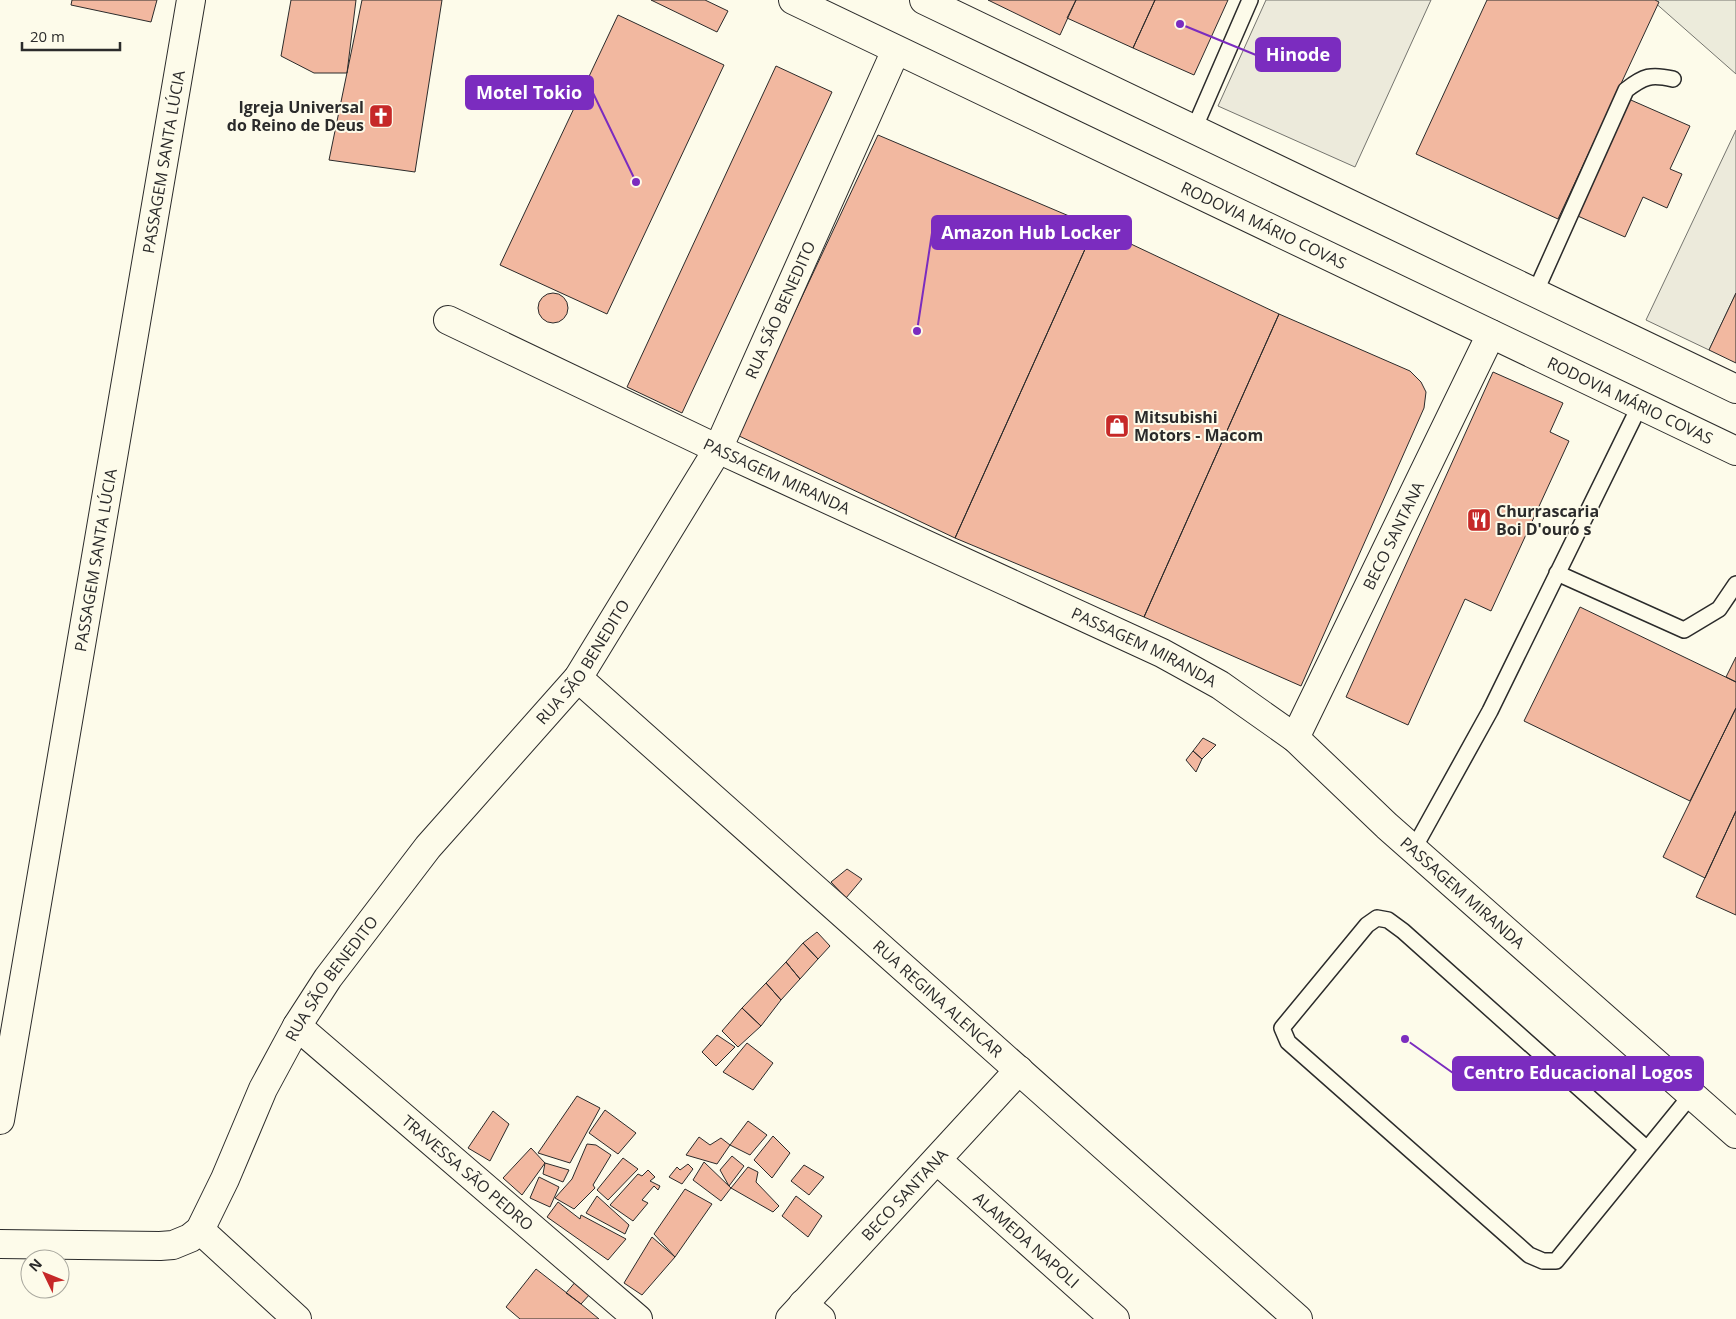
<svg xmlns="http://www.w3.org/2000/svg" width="1736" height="1319" font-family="'Open Sans',sans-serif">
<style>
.green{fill:#ecebdb;stroke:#74746e}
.parking{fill:#eceadb;stroke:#74746e}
.building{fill:#f2b8a0;stroke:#2b2b2b}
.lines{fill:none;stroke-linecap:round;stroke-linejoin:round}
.lane-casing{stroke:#2b2b2b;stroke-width:18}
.street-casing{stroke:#2b2b2b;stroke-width:30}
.secondary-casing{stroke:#2b2b2b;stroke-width:30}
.primary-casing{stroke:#2b2b2b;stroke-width:30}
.lane{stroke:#fdfbea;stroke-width:15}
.street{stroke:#fdfbea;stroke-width:28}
.secondary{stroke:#fdfbea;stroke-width:28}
.primary{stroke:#fdfbea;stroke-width:28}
.labels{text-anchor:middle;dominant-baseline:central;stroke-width:4;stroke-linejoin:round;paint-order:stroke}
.poi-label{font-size:16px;font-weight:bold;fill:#2b2b2b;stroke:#fdfbea;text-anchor:start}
.street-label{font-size:16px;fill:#2b2b2b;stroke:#fdfbea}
.leader{fill:none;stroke:#7b2cbf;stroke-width:2}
.callout-dot{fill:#7b2cbf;stroke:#fdfbea;stroke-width:2}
.callout{fill:#7b2cbf;stroke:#7b2cbf;stroke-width:2}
.callout-label{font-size:18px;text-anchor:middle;font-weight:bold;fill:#fff}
</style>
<rect width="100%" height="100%" fill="#fdfbea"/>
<path class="green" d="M1652 0H1736V74Z"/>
<path class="parking" d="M1266 0H1431L1355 167 1218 106Z
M1736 130V293L1709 350 1646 320Z"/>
<path class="building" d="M72 0H157L151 22 71 5Z
M291 0H356L347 73H314L281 56Z
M362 0H442L415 172 329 160Z
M651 0H705L728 11 717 32Z
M988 0H1076L1060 35Z
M1076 0H1155L1133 48 1067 18Z
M1155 0H1228L1194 75 1133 48Z
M1487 0H1655L1659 2 1558 219 1416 154Z
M618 15 724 65 607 314 500 265Z
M776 66 832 92 682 413 627 387Z
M1624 97 1690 126 1670 169 1682 174 1667 208 1643 197 1625 237 1571 213Z
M878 135 1095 227 955 538 737 435Z
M1095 227 1279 314 1144 617 955 538Z
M538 308a15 15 0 1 1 30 0a15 15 0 1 1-30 0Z
M1736 293V363L1709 350Z
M1279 314 1410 371 1421 382 1426 392 1424 408 1301 686 1144 617Z
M1493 372 1563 403 1550 432 1569 441 1491 611 1465 599 1408 725 1346 697Z
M1580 607 1736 682V708L1690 801 1524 721Z
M1736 657V682L1726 677Z
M1736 708V811L1705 878 1663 857Z
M1203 738 1216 745 1202 759 1193 751Z
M1193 751 1202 759 1196 772 1186 760Z
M1736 811V915L1696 897Z
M847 869 862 879 846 898 831 882Z
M817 932 830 946 818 959 803 943Z
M803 943 818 959 800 979 786 962Z
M786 962 800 979 781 1000 766 983Z
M766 983 781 1000 761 1026 742 1008Z
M742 1008 761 1026 738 1047 722 1031Z
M717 1035 735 1047 716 1066 702 1052Z
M747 1043 773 1063 753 1090 723 1072Z
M577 1096 600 1108 570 1163 538 1153Z
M605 1110 636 1133 618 1154 589 1133Z
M493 1111 509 1124 490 1161 468 1148Z
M748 1121 767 1135 750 1155 730 1145Z
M773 1136 790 1153 772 1178 754 1160Z
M699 1137 710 1145 721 1138 730 1145 717 1164 686 1155Z
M587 1144 596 1145 611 1155 593 1185 595 1188 574 1209 555 1198 572 1179Z
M531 1148 545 1163 522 1195 503 1178Z
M732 1156 744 1166 729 1186 720 1170Z
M623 1158 638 1169 608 1200 597 1190Z
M704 1162 731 1188 721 1201 693 1180Z
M545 1163 569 1170 563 1182 543 1174Z
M688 1164 693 1169 682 1184 669 1177 677 1167 680 1170Z
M804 1165 824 1177 809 1195 791 1181Z
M748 1167 758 1172 756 1182 779 1206 773 1212 731 1188Z
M648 1170 655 1177 650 1181 660 1186 658 1190 654 1186 642 1200 648 1203 633 1221 610 1205 638 1174 642 1176Z
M539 1177 559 1187 550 1207 530 1198Z
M685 1189 712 1204 675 1257 654 1234Z
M597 1196 629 1225 625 1234 586 1213Z
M796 1196 822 1216 808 1237 782 1216Z
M558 1202 580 1219 581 1215 626 1239 608 1260 547 1217Z
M652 1237 675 1257 642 1295 624 1283Z
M536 1269 581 1304 599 1319H520L506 1307Z
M577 1280 591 1293 581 1304 566 1293Z"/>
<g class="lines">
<defs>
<path id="lane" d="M1194 129 1250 0
M1535 293 1626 90C1644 76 1651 74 1673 79
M1557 573 1684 630 1719 609 1736 584
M1413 850 1490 711 1640 405
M1646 1148 1403 931 1388 920 1377 918 1367 925 1282 1028 1288 1042 1529 1255 1543 1261H1556L1692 1094"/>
<g id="street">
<path id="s1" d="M448 320 718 449 1162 653 1220 685 1295 738 1387 826 1736 1134"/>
<path id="s2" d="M578 678 1298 1319"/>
<path id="s3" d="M1295 738 1491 334"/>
<path id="s4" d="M297 1026 638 1319"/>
<path id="s5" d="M937 1160 1115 1319"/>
<path d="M200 1230 297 1319"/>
<path id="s6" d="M0 1244 160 1246 173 1245 190 1238 200 1230 225 1179 263 1089 297 1026 328 978 428 847 578 678 718 449 896 50"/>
<path d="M803 1304 821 1319"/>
<path id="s7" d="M790 1319 1019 1070"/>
</g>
<g id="secondary">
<path id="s8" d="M0 1120 191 0"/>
</g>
<g id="primary">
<path id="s9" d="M793 0 1736 451"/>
<path d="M924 0 1736 389"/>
</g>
</defs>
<use href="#lane" class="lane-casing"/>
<use href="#street" class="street-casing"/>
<use href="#secondary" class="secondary-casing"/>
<use href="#primary" class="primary-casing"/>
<use href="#lane" class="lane"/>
<use href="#street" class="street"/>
<use href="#secondary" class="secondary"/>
<use href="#primary" class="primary"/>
</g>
<defs>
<symbol id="church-square" viewBox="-11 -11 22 22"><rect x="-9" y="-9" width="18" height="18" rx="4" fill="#c62828" stroke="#fdfbea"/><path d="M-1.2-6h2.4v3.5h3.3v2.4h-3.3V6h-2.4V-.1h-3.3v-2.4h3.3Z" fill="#fff"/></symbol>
<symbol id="shop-square" viewBox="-11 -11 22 22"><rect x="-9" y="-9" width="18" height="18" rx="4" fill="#c62828" stroke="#fdfbea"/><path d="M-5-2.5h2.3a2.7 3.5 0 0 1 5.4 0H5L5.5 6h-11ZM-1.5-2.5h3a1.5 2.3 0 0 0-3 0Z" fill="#fff"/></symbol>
<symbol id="restaurant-square" viewBox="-11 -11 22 22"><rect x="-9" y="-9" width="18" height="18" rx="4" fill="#c62828" stroke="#fdfbea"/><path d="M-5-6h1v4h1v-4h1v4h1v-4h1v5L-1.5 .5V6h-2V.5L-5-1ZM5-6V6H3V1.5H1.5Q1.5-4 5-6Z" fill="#fff"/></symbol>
</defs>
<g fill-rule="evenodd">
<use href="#church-square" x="367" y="102" width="28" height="28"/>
<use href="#shop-square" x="1103" y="412" width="28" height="28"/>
<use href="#restaurant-square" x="1465" y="506" width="28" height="28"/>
</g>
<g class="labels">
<g class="poi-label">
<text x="364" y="107" text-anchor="end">Igreja Universal<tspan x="364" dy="18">do Reino de Deus</tspan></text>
<text x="1134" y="417">Mitsubishi<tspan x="1134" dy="18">Motors - Macom</tspan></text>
<text x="1496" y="511">Churrascaria<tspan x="1496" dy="18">Boi D'ouro s</tspan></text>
</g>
<g class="street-label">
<text stroke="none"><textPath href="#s8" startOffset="972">PASSAGEM SANTA LÚCIA</textPath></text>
<text stroke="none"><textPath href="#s9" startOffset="522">RODOVIA MÁRIO COVAS</textPath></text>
<text stroke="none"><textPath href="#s6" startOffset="1299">RUA SÃO BENEDITO</textPath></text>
<text stroke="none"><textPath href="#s9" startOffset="928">RODOVIA MÁRIO COVAS</textPath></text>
<text stroke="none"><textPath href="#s1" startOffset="364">PASSAGEM MIRANDA</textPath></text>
<text stroke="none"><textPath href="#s3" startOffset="225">BECO SANTANA</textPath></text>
<text stroke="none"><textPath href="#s8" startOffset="568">PASSAGEM SANTA LÚCIA</textPath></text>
<text stroke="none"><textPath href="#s1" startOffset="769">PASSAGEM MIRANDA</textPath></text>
<text stroke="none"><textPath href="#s6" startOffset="894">RUA SÃO BENEDITO</textPath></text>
<text stroke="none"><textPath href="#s1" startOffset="1174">PASSAGEM MIRANDA</textPath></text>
<text stroke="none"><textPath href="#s6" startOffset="489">RUA SÃO BENEDITO</textPath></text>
<text stroke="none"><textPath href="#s2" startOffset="482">RUA REGINA ALENCAR</textPath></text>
<text stroke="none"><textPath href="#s4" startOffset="225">TRAVESSA SÃO PEDRO</textPath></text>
<text stroke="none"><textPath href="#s7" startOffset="169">BECO SANTANA</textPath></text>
<text stroke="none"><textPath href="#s5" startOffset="120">ALAMEDA NAPOLI</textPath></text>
</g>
</g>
<path class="leader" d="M1180 24L1256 55M636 182L593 93M917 331L932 233M1405 1039L1453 1073"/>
<g class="callout-dot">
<circle cx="1180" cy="24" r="5"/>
<circle cx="636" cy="182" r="5"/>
<circle cx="917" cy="331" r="5"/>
<circle cx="1405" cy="1039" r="5"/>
</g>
<g class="callout">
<rect x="1256" y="38" width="84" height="33" rx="5"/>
<rect x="466" y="76" width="127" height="33" rx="5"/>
<rect x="932" y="216" width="199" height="33" rx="5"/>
<rect x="1453" y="1057" width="250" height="33" rx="5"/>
</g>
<g class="callout-label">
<text x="1298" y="61">Hinode</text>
<text x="529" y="99">Motel Tokio</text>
<text x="1031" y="239">Amazon Hub Locker</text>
<text x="1578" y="1079">Centro Educacional Logos</text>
</g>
<g transform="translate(45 1274) rotate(313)"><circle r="24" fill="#fdfbea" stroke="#a9a89e"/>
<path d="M0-4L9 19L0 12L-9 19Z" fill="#c62828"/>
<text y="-8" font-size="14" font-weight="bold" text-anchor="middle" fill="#2b2b2b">N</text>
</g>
<path d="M22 42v8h98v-8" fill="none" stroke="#2b2b2b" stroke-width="2.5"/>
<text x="30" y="42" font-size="15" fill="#2b2b2b" stroke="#fdfbea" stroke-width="4" paint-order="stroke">20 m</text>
</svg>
